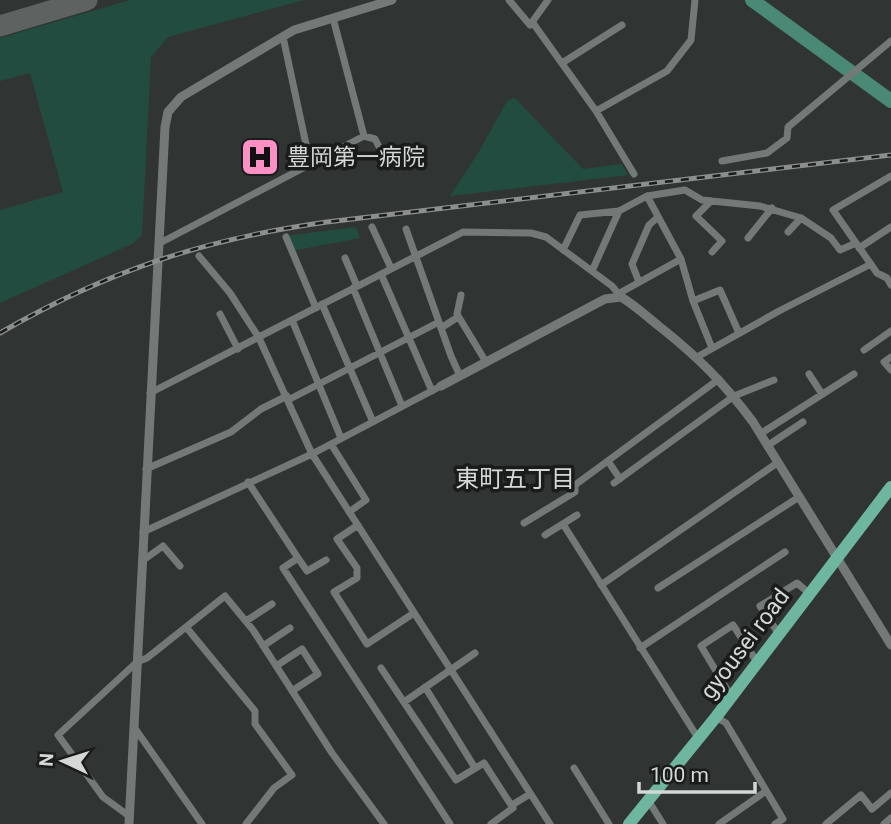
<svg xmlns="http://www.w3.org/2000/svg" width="891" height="824" font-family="Roboto,'Noto Sans JP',sans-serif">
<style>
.green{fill:#224c3f}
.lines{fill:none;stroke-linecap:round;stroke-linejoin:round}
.river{stroke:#498975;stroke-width:14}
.taxiway{stroke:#5e6260;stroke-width:21}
.minor{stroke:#737976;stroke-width:7}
.tertiary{stroke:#737976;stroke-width:9}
.trunk{stroke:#6fb6a0;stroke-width:12}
.rail-casing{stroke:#8b908e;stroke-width:5}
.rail{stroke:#1a1c1b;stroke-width:2.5;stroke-dasharray:8;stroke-linecap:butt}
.labels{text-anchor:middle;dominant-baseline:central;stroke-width:7;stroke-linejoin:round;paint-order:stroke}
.poi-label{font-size:23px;fill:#d3d7d5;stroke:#1a1c1b;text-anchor:start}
.street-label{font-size:23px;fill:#d3d7d5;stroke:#1a1c1b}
.neighbourhood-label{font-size:24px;fill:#d3d7d5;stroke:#1a1c1b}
</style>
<rect width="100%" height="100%" fill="#303533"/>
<path class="green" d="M130 0H304L168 37 151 57 142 235 132 244 0 303V210L63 192 30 73 0 81V38Z
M514 97 583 169 622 164 628 175 450 196 480 150 507 101Z
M356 227 360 238 292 251 285 236Z"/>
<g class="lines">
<path class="river" d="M752 0 891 101"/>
<path class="taxiway" d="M0 26 87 0"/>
<path class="minor" d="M509 0 530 25 548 0
M333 18 364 136
M533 23 596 111 634 174
M283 37 310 163
M562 63 622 25
M596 111 667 71 691 40 695 0
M722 161 767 153 787 138 788 127 891 41
M891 176 833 210 877 273 887 278 891 285
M711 201 696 216 722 241 712 252
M372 227 391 268
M406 229 451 356 460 376
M788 232 801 218
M286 237 316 308
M748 238 772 208
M160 243 364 136 375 139 388 164
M859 248 891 227
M563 250 580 215 619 211 647 196
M199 256 230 293 259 338 312 454 550 824
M345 258 357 286
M681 259 693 301
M592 271 619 211
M381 274 432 391
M639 282 632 264 649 225 658 217
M353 288 402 406
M618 294 681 259 647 196 685 190 702 200 760 206 801 218 831 238 840 250 856 243
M461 295 457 314 486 362
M322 304 373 422
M220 314 238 349
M292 320 341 438
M441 328 458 317
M712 348 693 301 720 290 739 333
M864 350 891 331
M697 357 779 311 871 264
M891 357 884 362 891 370
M809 374 822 394
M150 393 463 232 531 233 546 237 612 286 621 297
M288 400 439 322
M760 434 854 374
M331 444 366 500 349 512
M767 446 803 422
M608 461 620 479
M146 469 231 432 261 409 287 396
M248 482 298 558
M614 483 734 396 774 380
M524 523 575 492V485L719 379
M563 524 698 738
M358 525 337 539 357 568V578L334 592 367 644 414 613
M143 532 312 454 441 386
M545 535 577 515
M326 560 307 571 298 558 283 568 450 824
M142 561 163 546 180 566
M601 585 777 463
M658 588 799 497
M246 621 272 604
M186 627 255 711V724L292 775 274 788 246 824
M779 634 760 606 797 583 810 594
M263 646 290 628
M640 648 785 552
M276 666 302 649 318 674 292 691
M381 668 456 780 484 763 513 808 491 824
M425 687 475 768
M731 696 701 646 733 625 757 662
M404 702 475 653
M716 717 726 723 783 819 775 824
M134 727 202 824
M574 768 609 824
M648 800 663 824
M512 805 530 794
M129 816 103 797 58 735 137 662 147 658 225 596 253 630 332 753 384 824
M719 824 766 791
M826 824 861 795 872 809 891 793
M884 824 891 818"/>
<path class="tertiary" d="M441 386 605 299 621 297C635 305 647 317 660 327 698 357 724 383 753 422L891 645
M129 824 165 127 168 112 181 97 294 30 392 0"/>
<path class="trunk" d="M629 824 716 717 891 487"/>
<defs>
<path id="rail" d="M0 333C107 271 204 239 327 222L891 155"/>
</defs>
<use href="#rail" class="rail-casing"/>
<use href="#rail" class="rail"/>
</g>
<defs>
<symbol id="hospital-square" viewBox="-11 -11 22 22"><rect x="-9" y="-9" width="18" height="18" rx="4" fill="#fc8fc3" stroke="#1a1c1b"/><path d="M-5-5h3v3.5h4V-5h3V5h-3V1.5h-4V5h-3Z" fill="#111"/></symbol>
</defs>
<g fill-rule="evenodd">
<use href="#hospital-square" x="238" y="135" width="44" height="44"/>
</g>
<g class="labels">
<g class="poi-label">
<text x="287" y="157">豊岡第一病院</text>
</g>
<g class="street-label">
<text transform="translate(745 644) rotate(-53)">gyousei road</text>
</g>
<g class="neighbourhood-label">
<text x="515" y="479">東町五丁目</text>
</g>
</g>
<g transform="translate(63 761) rotate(274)" stroke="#1a1c1b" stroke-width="5" paint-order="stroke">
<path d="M0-5L12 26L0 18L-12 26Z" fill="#d3d7d5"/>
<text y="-10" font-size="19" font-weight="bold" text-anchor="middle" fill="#d3d7d5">N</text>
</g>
<path d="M639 782v10h116v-10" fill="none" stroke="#d3d7d5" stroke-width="3.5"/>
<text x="650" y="782" font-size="21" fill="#d3d7d5" stroke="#1a1c1b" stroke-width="5" paint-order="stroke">100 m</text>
</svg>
